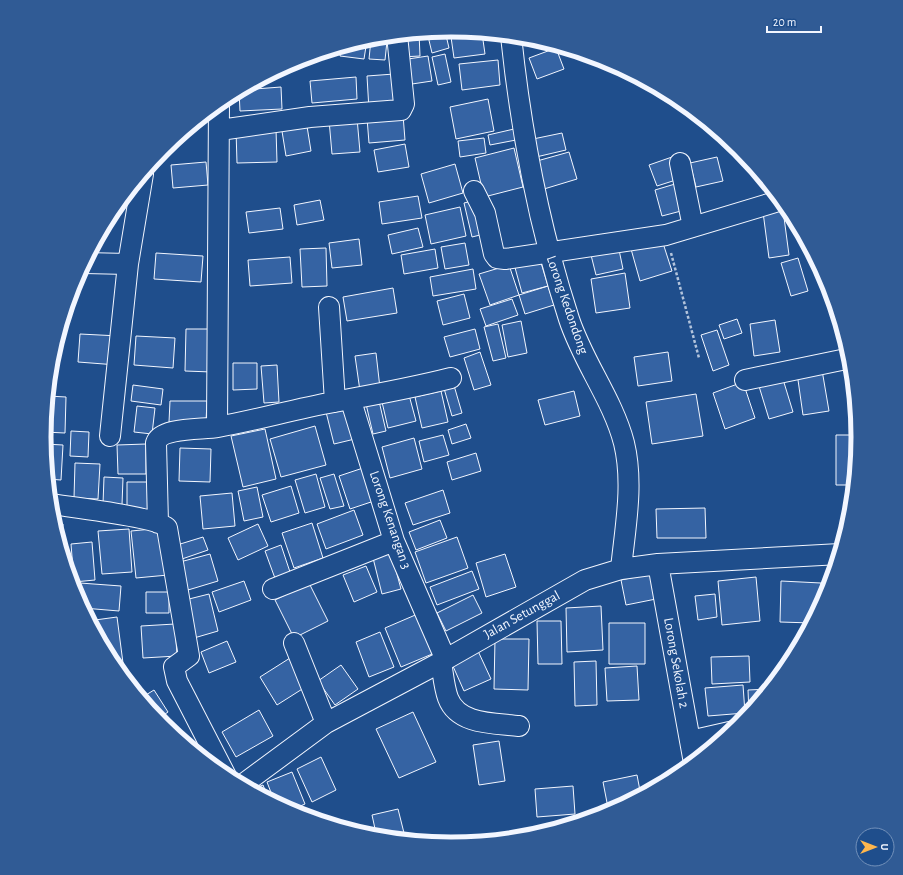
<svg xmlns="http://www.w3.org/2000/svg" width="903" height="875" font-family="'Alegreya Sans',sans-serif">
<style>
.building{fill:#3563a3;stroke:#f2f6ff}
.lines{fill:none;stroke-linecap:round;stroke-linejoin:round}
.minor-casing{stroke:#f2f6ff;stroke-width:22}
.path{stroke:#b3c4dc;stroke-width:2.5;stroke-dasharray:3 2;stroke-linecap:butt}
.minor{stroke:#1f4e8c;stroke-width:20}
.labels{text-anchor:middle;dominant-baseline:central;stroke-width:3;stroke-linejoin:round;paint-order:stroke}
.street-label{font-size:14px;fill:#f2f6ff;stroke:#1f4e8c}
.rim{fill:none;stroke:#f2f6ff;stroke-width:5}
</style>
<rect width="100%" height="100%" fill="#1f4e8c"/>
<path class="building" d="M450 30 482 33 485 54 454 58Z
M445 31 449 48 432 53 427 32Z
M419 33 420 56 402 57 401 35Z
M371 39 387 41 385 60 369 59Z
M367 40 364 59 340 56 341 47Z
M556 48 564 69 537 79 529 58Z
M337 49V52L323 53Z
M445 54 451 82 438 85 432 57Z
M428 56 432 81 412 84 408 59Z
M498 60 500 85 462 90 459 64Z
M394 74 396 108 369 110 367 76Z
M356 77 357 99 312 103 310 81Z
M281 87 282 109 240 111 239 91 242 90Z
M488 99 494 131 456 139 450 107Z
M403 115 405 140 369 143 367 118Z
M357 118 360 152 332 154 329 120Z
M306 120 311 151 286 156 281 125Z
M276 129 277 162 237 163 236 130Z
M514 129 516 140 490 145 488 135Z
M562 133 566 150 536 157 533 139Z
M484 138 486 153 460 157 458 141Z
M405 144 409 167 378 172 374 150Z
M514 148 523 187 484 197 475 158Z
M569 152 577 179 544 189 537 161Z
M672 157 679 179 657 186 649 165Z
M717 157 723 181 696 187 690 163Z
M206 162 208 185 173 188 171 165Z
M455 164 463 193 429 203 421 174Z
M675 184 681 211 662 216 655 190Z
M418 196 422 218 382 224 379 202Z
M320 200 324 220 297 225 294 205Z
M476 200 484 234 472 237 464 203Z
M460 207 466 236 431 244 425 215Z
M280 208 283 229 249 233 246 212Z
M783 210 789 255 769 258 763 212Z
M792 214 799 227H793Z
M418 228 423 247 392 254 388 235Z
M359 239 362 265 332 268 329 243Z
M662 240 672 271 640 281 631 249Z
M465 243 469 265 445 269 441 247Z
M618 245 623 269 596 275 590 251Z
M326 248 327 286 302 287 300 249Z
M435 249 438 268 404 274 401 255Z
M156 253 203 256 201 282 154 279Z
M539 256 548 286 522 293 514 264Z
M290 257 292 283 250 286 248 260Z
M798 258 808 291 791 296 781 263Z
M509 265 519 295 490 305 479 274Z
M819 265 828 282 832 296 826 298Z
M473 269 476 289 433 296 430 277Z
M625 273 630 308 596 313 591 279Z
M548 286 554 305 525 314 519 295Z
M393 288 397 313 347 321 343 297Z
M464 294 470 318 443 325 437 301Z
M512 299 518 315 486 326 480 309Z
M833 300 841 325 838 326 830 301Z
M737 319 742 333 724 339 719 325Z
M775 320 780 352 754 356 750 324Z
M521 321 527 353 508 357 502 325Z
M498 324 506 358 493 361 484 327Z
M186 329H213L212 372 185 371Z
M475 329 480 349 450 357 444 337Z
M717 330 729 365 713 371 701 335Z
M80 334 119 336 117 365 78 362Z
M136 336 175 338 173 368 134 365Z
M480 352 491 385 474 390 464 358Z
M668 352 672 381 638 386 634 357Z
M376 353 380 388 360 391 355 356Z
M233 363H257V389L233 390Z
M277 365 279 402 264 403 261 366Z
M822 370 829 411 803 415 797 373Z
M782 376 793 412 769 419 758 383Z
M453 382 462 413 452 416 443 385Z
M743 382 755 418 725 429 713 393Z
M133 385 163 389 161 405 131 401Z
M441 391 448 422 422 428 415 397Z
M574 391 580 416 545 425 538 400Z
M696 394 703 436 652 444 646 402Z
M409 395 416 421 388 428 382 402Z
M48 396 66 397 65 433 44 432Z
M170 401H207L206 422H169Z
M379 401 386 431 373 434 366 404Z
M137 406 155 408 152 434 134 432Z
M350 406 359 438 334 444 326 412Z
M466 424 471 438 452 444 448 430Z
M315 426 326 465 281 477 270 439Z
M265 429 276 479 243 487 231 436Z
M71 431 89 432 88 457 70 456Z
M443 435 449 455 424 462 419 441Z
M836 435H859L854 485H836Z
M414 438 422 469 390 478 382 447Z
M45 444 63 445 61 480 48 479Z
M146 444V474H118L117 445Z
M180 448 211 449 210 482 179 481Z
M476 453 481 471 452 480 447 462Z
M75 463 100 464 98 499 74 498Z
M363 468 374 501 350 509 339 476Z
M316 474 325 507 305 513 295 480Z
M334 474 344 506 330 509 320 478Z
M104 477 123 478 122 505 103 504Z
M127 482H153V510H127Z
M291 486 299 513 271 522 262 495Z
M257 487 263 517 244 521 238 491Z
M443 490 450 513 413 525 405 503Z
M232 493 235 526 203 529 200 496Z
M705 508 706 538H657L656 509Z
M354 510 363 535 326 549 317 524Z
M440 520 447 538 416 550 409 532Z
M54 523 63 524 62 552Z
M312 523 323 558 294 568 282 533Z
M258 524 268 546 238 560 228 538Z
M163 528 168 575 136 578 131 531Z
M129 529 132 572 102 574 98 531Z
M203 537 208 550 182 559 177 545Z
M457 537 468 568 426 583 415 552Z
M92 542 95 580 74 582 71 544Z
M281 545 291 575 276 581 265 551Z
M391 552 401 589 382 594 373 558Z
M210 554 218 581 188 590 180 562Z
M505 554 516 587 486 597 476 563Z
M366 566 377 592 354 602 343 575Z
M472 571 479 589 437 605 430 587Z
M650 574 656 599 626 605 621 580Z
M756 577 760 621 722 625 718 581Z
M244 581 251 600 219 612 212 592Z
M781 581 821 583V607L812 623 780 622Z
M80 583 121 586 119 611 83 608 79 602Z
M309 583 328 621 294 638 275 600Z
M72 585 77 586 76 596 75 593Z
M146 592H169V613H146Z
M209 594 218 631 194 638 185 600Z
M715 594 717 617 698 620 695 596Z
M473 595 482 613 446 631 437 613Z
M601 606 603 650 567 652 566 608Z
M420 613 437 652 401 667 385 628Z
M117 617 123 663 113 664 97 635 95 620Z
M537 621H561L562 664H538Z
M609 623H645V664H609Z
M175 624 177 656 143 658 141 626Z
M380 632 394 667 369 677 356 642Z
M495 639H529L528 690 494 689Z
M227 641 236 662 209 673 201 652Z
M478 651 491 679 464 691 452 664Z
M749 656 750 682 712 684 711 657Z
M290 658 307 686 277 705 260 677Z
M596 661 597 705 575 706 574 662Z
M341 665 358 689 335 705 318 681Z
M637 666 639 700 607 701 605 668Z
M743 685 745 713 708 716 705 688Z
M770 689 749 714 748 690Z
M154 690 168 712 158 719 141 698Z
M259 710 273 736 236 757 222 732Z
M413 712 436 762 399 778 376 729Z
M170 719 182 738 180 739 162 724Z
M203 738 217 770 189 746Z
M499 741 505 781 479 785 473 745Z
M321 757 336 790 312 802 297 769Z
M292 772 305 804 289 811 275 803 267 782Z
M637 775 641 796 609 813 603 782Z
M263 785 269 800 251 790Z
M573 786 575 814 537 817 535 789Z
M398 809 406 841 377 838 372 815Z"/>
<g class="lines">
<defs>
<path id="minor" d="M511 36C521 132 539 227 569 319 583 362 613 400 624 443 634 484 625 528 621 569
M220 130 310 117 401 110 404 104 397 35
M680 163 693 227
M474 191 485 213 494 254 497 258 505 259 666 235 782 200
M85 263 128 264 110 436
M128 264 143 174
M329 307 335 402
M745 380 851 358
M351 401 394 541 445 658
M217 427 219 103
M51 504C69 507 158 517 167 528L189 656 174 667 177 681 227 778
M158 523 156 443C161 427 202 430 218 427 257 420 295 409 334 402 373 395 412 388 451 378
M658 564 694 763
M273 589 394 541
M294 643 326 723
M441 662C443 673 444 687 448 698 458 725 494 723 519 726
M690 741 734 731
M242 785 326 723 441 662 585 580 621 569 658 564 840 554"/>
</defs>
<use href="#minor" class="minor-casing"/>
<path class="path" d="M671 253 699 358"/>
<use href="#minor" class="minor"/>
</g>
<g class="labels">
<g class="street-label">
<text transform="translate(567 305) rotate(71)">Lorong Kedondong</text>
<text transform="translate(390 520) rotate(71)">Lorong Kenangan 3</text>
<text transform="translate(522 615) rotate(-29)">Jalan Setunggal</text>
<text transform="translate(676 663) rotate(80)">Lorong Sekolah 2</text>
</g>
</g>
<path d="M0 0H903V875H0ZM51 437a400 400 0 1 1 800 0a400 400 0 1 1-800 0Z" fill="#305b95" fill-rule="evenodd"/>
<path class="rim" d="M51 437a400 400 0 1 1 800 0a400 400 0 1 1-800 0Z"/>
<g transform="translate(875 847) rotate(90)"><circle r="19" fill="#1f4e8c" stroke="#7391ba"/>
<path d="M0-3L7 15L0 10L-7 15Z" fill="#ffb74d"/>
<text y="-6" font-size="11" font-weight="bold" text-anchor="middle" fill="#f2f6ff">U</text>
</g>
<path d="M767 26v6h54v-6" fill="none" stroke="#f2f6ff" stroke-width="2"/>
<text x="773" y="26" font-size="12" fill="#f2f6ff" stroke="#1f4e8c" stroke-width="3" paint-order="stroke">20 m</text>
</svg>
